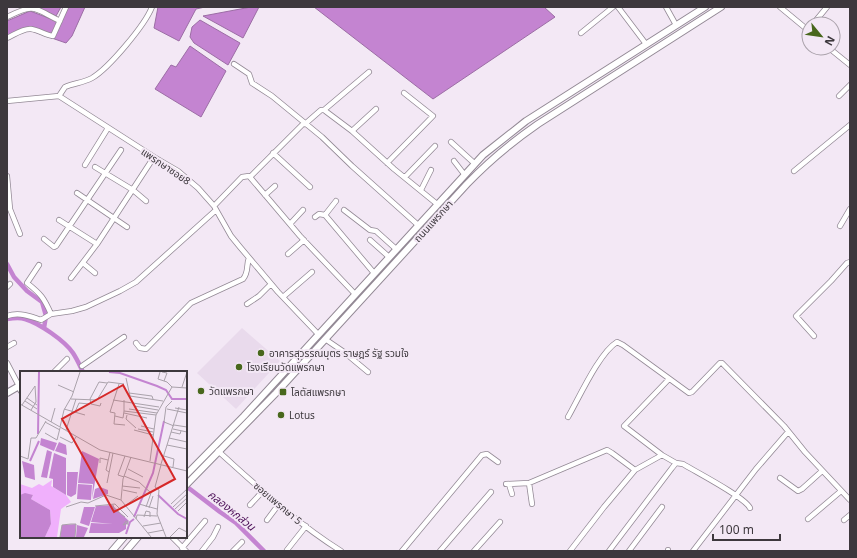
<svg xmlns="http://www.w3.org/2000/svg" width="857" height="558" font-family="'Noto Sans','Noto Sans Thai',sans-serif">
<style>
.built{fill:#e9daec}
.water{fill:#c484d1;stroke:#9c6da5}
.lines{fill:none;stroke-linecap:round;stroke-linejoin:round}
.canal{stroke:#c484d1;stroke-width:4.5}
.street-casing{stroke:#938995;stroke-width:6}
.secondary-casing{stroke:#938995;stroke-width:8}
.street{stroke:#fff;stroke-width:4.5}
.secondary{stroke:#fff;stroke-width:6}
.poi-dot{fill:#48671c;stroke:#f3e8f5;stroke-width:1.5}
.labels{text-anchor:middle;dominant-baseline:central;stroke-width:4;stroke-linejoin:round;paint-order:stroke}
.street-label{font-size:10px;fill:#3d383d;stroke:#f3e8f5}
.poi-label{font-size:10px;fill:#3d383d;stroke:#f3e8f5;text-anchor:start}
.water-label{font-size:11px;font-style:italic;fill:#4f135a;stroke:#f3e8f5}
.inset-river{fill:none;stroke:#c484d1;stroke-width:2}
.inset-road{fill:none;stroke:#aaa2ab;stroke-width:1}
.view{fill:#d62828;fill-opacity:0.15;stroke:#d62828;stroke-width:2}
.inset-edge{fill:none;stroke:#3d383d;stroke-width:2}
</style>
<rect width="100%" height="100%" fill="#f3e8f5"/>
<path class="built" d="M242 328 280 361 236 409 197 373Z"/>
<path class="water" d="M37 7H61L56 16Z
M66 7H85L72 36 66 43 29 30 7 39V21L30 11 59 22Z
M158 7H205L196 9 179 41 154 28Z
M251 7H259L243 38 203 16Z
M314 7H544L555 17 433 99Z
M200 20 240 43 228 65 194 43 190 37 192 27Z
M190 46 226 71 201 117 155 89 171 65 176 67Z"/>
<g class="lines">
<path class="canal" d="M7 264 14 277 27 291 42 302 46 316 44 328
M7 319C13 318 19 317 25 319 39 323 65 341 73 353 77 359 80 366 83 372
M186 486 220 512 236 523 264 551"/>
<defs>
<path id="street" d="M618 7 646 44
M666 7 676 25
M780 7 809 31
M7 17C36 3 33 8 60 21
M813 24 827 7
M581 33 613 7
M7 38C14 35 23 28 31 29 39 30 45 35 53 36L66 7
M829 48 850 65
M234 64 249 74 252 83 272 96 322 137 352 166 418 225
M59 96 65 87C74 83 83 83 92 78 109 68 145 25 152 7
M839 96 850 85
M7 101 59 96 154 157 178 171 198 188 214 206 231 236 240 247 278 292 318 334
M324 110 369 72
M305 124 321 110H324L352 131 394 169 437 204
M352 131 376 109
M451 142 474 163
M273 153 310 187
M454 161 464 174
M387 163 433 116 404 93
M85 165 108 128
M95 167 133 190 146 201
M794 171 850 125
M7 176 10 209 20 234
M250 177 304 123
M405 177 435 146
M421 190 431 170
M77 193 127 227
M265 195 275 186
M336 201 325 215 374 273
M214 206 242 177 249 176 300 236 355 294
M344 210 370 230 376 231 396 249
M315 217 319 214 325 215
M59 220 97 244
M290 224 303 210
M840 226 850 209
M44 239 54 247 56 246 121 150
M370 240 389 257
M288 254 304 240
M83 263 95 273
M39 265 27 283C41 294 44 298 51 314
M71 278 97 244 154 157
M7 287 10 284
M283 297 312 272
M247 304 259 296 271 284
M7 316C19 312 30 316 41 320L51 314 72 311 86 307 120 291 136 282 216 210
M814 336 796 316 831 281 847 263 850 262
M325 339 344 352 368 372
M136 343 140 348 146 349 191 303 243 279C249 272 246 265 249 258
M7 347 14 343
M7 363 19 386
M82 366 124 337
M54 372 67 359
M669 379 624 426 662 455 676 463
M568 417C579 398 599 353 617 342L623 345 689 393 692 392 720 363H722L784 426 805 452 850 500
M218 451C257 486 296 523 341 551
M780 478 798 491 802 489 822 471
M529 483 532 504
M506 484 529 483 607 450 612 453 635 470
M509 484 512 494
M250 505 263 491
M808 519 841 491
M267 520 279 504
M844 520 850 515
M172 537 186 551
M182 548 205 521
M287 550 306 526
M202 551 213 537 218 527
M233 551 242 542
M402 551 482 455 487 454 498 462
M440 551 491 492
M474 551 500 522
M570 551 604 507 635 470 662 455
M609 551 672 468 676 463 683 464C696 472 745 497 750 508
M629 551 662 507
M668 551V550
M693 551 756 469 788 432"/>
<path id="secondary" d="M7 393 19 386 21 390
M186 475 244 416 483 155 526 121 705 7
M186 485 276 393 467 184C489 161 512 142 538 124L721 7
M112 551 124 537
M126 551 138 537"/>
</defs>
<use href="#street" class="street-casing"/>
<use href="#secondary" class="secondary-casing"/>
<use href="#street" class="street"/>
<use href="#secondary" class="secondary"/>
</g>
<g class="poi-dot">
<circle cx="261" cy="353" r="4"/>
<circle cx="239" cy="367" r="4"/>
<circle cx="201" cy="391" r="4"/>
<rect x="279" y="388" width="8" height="8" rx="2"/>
<circle cx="281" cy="415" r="4"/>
</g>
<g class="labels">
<g class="street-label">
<text transform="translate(166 166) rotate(34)">แพรกษาซอย8</text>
<text transform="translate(433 221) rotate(-48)">ถนนแพรกษา</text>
<text transform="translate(278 503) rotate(40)">ซอยแพรกษา 5</text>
</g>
<g class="poi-label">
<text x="269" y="353">อาคารสุวรรณบุตร ราษฎร์ รัฐ รวมใจ</text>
<text x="247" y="367">โรงเรียนวัดแพรกษา</text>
<text x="209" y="391">วัดแพรกษา</text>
<text x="291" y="392">โลตัสแพรกษา</text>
<text x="289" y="415">Lotus</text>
</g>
<g class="water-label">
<text transform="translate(232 510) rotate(39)">คลองหกส่วน</text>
</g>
</g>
<g transform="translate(20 371)">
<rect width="167" height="167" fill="#f3e8f5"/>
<path d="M32 109 31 115 46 124 51 131 41 138 37 166H25L31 153 30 139 11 128 13 124H0V113L12 117 19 113 23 115Z" fill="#f0b0fc"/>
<path d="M21 67 37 72 34 80 20 74ZM39 71 46 74 47 84 35 80ZM27 79 32 81 27 107 21 106ZM62 80 79 88 72 128 73 113 58 112ZM34 82 46 87V124L33 116V108L29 107ZM2 90 14 94 15 109 5 106ZM47 101H58L56 123 51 126 47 124ZM58 113 72 114 71 129 57 128ZM80 116 88 119V123L73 128 75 118ZM5 122 13 124 11 128 30 139 31 153 25 166H0V124ZM92 134 109 150 106 154 97 153 106 154V158L99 162H69L71 152 93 153 71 151 76 135ZM64 136H75L69 155 60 152ZM56 153 55 166H40L42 154ZM57 154 68 157 64 166H56Z" fill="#c484d1"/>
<path class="inset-river" d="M89 1 100 2 137 15 146 19 152 28H167M18 63 19 1M10 90 19 70M138 124 158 143 167 148M114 146 133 102 144 50M106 163 110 151 114 148"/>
<path class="inset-road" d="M140 1 138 8 147 11 152 16M142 1 147 2 144 10M106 7 110 25 143 30M99 13 90 41 95 42 94 53 105 54M38 14 54 21M152 16 167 17M162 16 167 1M109 22 132 25 133 28M7 27 17 34M51 28 77 29 88 11 104 13M70 28 79 11 87 12M70 28 71 33 80 35 81 32M93 29 139 36M104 29V40L136 44M5 30 17 38M152 30 146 36 144 51 154 55M0 33 80 79 167 100M2 34 15 15M114 35 138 39M155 37 167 39M44 38 65 44M109 38 137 42M147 38 167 42M11 39 16 31 15 15M55 41 59 32 69 33M104 42 127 47M107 44 106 48 116 57M95 45 103 47 104 40M25 51 40 59M31 51 35 37M154 54 167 56M121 55 134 58M40 56 44 39 52 25 60 1M118 58 133 61M153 58 167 61M46 59 56 28M114 59 133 64M151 61 160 63 161 60M25 62 37 69 40 57M40 66 52 72 56 66M149 67 167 71M147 74 167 78M0 85 8 88 11 67H16L26 50M144 85 154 88 153 96M111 86 103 108 101 129 131 166M130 90 136 44 152 16M80 92V87L88 89M141 93 159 36M141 94 135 116 139 119 137 143 146 166M108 98 123 106M89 101 86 99 90 81M104 105 119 111 131 122 126 136M104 106 98 104 105 85M87 112 93 82M102 115 120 117M103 119 117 122M119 133 137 138M151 133 167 118M93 134 94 138 105 146M75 135 95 133 108 146M105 135 118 125M46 136 61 131 68 132 86 124 101 129M153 136 167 123M129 137 133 125M155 138 167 127M158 140 167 131M124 146 126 140 130 141V146M116 148 117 144 137 145M108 152 103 154 106 150 108 151V154M123 155 141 152M128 162 144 159M40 166 42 154 51 153H56L55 166M150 166 159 157 167 161"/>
<path class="view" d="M103 14 155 108 94 141 42 48Z"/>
<rect width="167" height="167" class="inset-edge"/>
</g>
<rect width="857" height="558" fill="none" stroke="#3d383d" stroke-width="16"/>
<g transform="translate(821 36) rotate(119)"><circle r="19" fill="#f3e8f5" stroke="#aaa2ab"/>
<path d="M0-3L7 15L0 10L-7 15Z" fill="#48671c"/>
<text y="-6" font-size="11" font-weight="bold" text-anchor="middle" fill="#3d383d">N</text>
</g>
<path d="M713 534v6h67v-6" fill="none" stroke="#3d383d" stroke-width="2"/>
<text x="719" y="534" font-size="12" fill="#3d383d" stroke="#f3e8f5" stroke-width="3" paint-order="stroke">100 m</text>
</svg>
